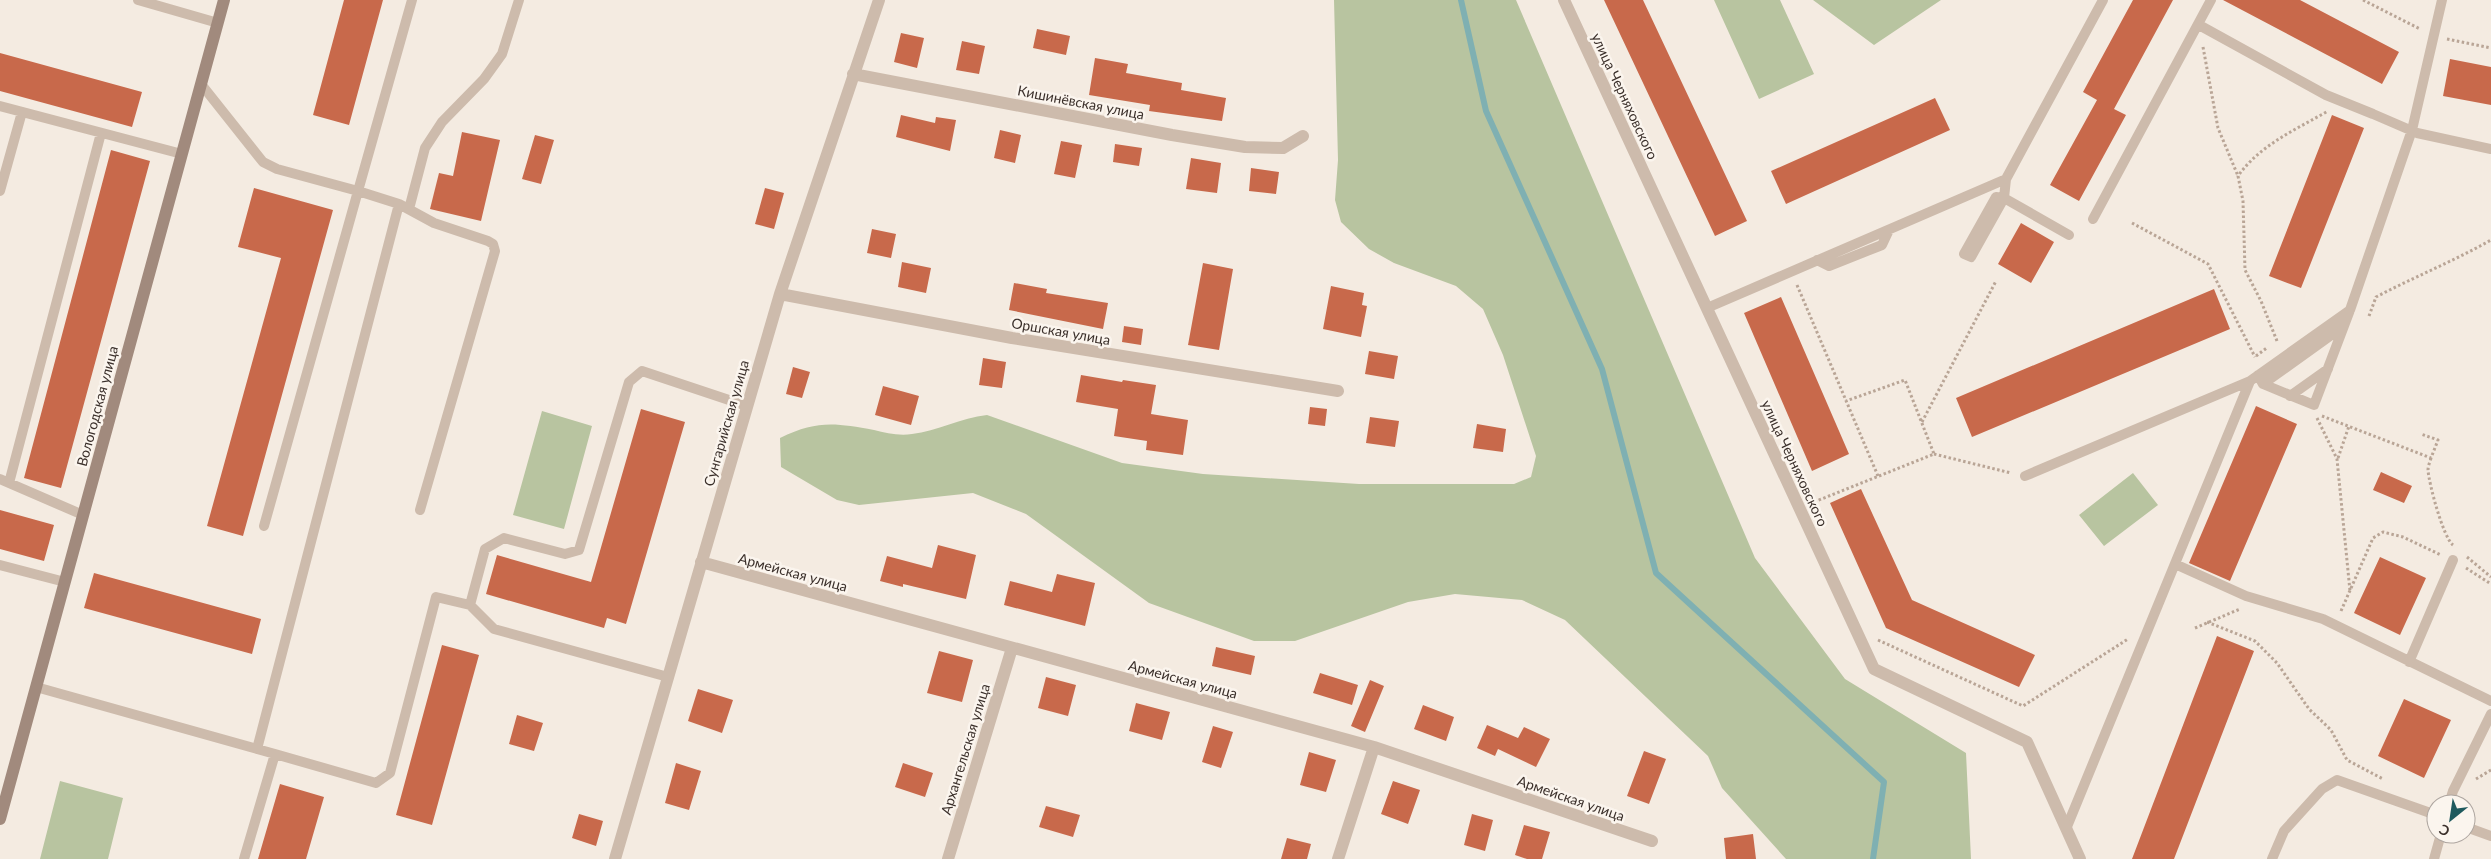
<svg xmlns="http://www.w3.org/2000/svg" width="2491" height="859" font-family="Lato,sans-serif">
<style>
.green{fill:#b8c4a0}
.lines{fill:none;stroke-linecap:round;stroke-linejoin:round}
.stream{stroke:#7fb0b2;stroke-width:6}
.building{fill:#c8694b}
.path{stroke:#b9a596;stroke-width:3;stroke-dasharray:2.5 2.5;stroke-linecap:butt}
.lane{stroke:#cdbbac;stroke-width:10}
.street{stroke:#cdbbac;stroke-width:12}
.secondary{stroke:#a18a7d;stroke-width:12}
.labels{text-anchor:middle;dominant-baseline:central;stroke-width:5;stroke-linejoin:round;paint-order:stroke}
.street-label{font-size:14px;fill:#3b302b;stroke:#fbf5ee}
</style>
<rect width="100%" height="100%" fill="#f4ebe1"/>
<path class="green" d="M1334 0H1516L1755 558 1845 679 1966 753 1971 859H1786L1722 788 1708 756 1565 620 1522 600 1455 594 1408 602 1295 641H1254L1149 603 1026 514 973 493 859 505 837 500 781 467 780 438C817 420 835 423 874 430 886 433 899 436 912 434 937 431 961 418 987 415L1122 463 1203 474 1359 484H1514L1531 477 1536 456 1503 355 1483 309 1456 286 1394 263 1369 249 1341 222 1335 200 1338 160Z
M1714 0H1780L1814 74 1759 99Z
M1813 0H1941L1874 45Z
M542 411 592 426 564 529 513 515Z
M2133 473 2158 505 2104 546 2079 515Z
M60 781 123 798 108 859H40Z"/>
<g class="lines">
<path class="stream" d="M1461 0 1486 111 1602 369 1656 573 1884 782 1873 859"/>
</g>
<path class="building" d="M344 0H383L349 125 313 115Z
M1604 0H1643L1747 221 1715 236Z
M2133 0H2173L2114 109 2126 115 2079 201 2050 185 2097 100 2083 92Z
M2223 0H2300L2399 52 2382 84Z
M1037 29 1070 36 1066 55 1033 48Z
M901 33 924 38 917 68 894 62Z
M962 41 985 46 979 74 956 70Z
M0 53 142 92 132 127 0 91Z
M1095 58 1128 64 1126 73 1182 83 1181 90 1226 98 1222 121 1149 111 1150 105 1089 95Z
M2450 59 2491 67V105L2443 96Z
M1935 98 1950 130 1786 204 1771 171Z
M901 115 935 123 936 117 956 120 950 151 896 137Z
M2332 115 2364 128 2301 288 2269 276Z
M1000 130 1021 135 1015 163 994 158Z
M462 132 500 140 481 221 430 209 439 173 453 176Z
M535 135 554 140 541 184 522 179Z
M1061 141 1082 145 1075 178 1054 174Z
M1115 144 1142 148 1139 166 1113 162Z
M111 150 150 161 61 488 24 478Z
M1191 158 1221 163 1217 193 1186 189Z
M1251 168 1279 172 1276 194 1249 191Z
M254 188 333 210 243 536 207 526 281 258 238 247Z
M765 188 784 193 774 229 755 224Z
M2021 223 2054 242 2031 283 1998 264Z
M872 229 896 234 891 258 867 253Z
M902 262 931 268 926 293 898 287Z
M1203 263 1233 269 1219 350 1188 345Z
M1014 283 1047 289 1046 293 1108 303 1103 329 1009 310Z
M1331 286 1364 293 1362 305 1367 306 1361 337 1323 329Z
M2214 289 2230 329 1972 437 1956 398Z
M1781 297 1849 454 1812 471 1744 313Z
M1124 326 1143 329 1141 345 1122 342Z
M1369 351 1398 356 1394 379 1365 374Z
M983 358 1006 362 1002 388 979 385Z
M793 367 810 372 802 398 786 394Z
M1081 375 1122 382 1123 380 1156 385 1151 414 1188 420 1183 455 1146 450 1147 441 1114 436 1118 409 1076 402Z
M883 386 919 396 911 425 875 415Z
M2256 406 2297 424 2230 581 2189 563Z
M1310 407 1327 409 1325 426 1308 424Z
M641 409 685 422 626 624 607 618 604 628 486 594 497 555 591 582Z
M1370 417 1399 421 1395 447 1366 443Z
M1477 424 1506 429 1503 452 1473 448Z
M2381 472 2412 486 2404 503 2373 490Z
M1861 489 1912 600 2035 655 2019 687 1886 628 1830 503Z
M0 510 54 525 44 561 0 549Z
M938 545 976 555 966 599 903 584V587L880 581 887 556 932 568Z
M2380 557 2426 578 2400 635 2354 613Z
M94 573 261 619 252 654 84 608Z
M1057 574 1095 583 1085 626 1004 605 1010 581 1052 592Z
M2217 636 2254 651 2174 859H2132Z
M442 645 479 655 432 825 396 815Z
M1216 647 1255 656 1251 675 1212 666Z
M939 651 973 660 962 702 927 693Z
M1320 673 1358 685 1352 705 1313 693Z
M1046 677 1076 685 1068 716 1038 708Z
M1370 680 1384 686 1365 732 1351 726Z
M698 689 733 700 722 733 688 721Z
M2404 699 2451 720 2424 778 2378 756Z
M1136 703 1170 712 1162 740 1129 731Z
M1423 705 1454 717 1446 741 1414 729Z
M517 715 543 723 534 751 509 744Z
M1487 725 1518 738 1524 727 1550 739 1536 767 1498 749 1495 756 1477 748Z
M1213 726 1233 732 1221 768 1202 762Z
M1644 751 1666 759 1649 804 1627 796Z
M1309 752 1336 760 1326 792 1300 785Z
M676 763 701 771 689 810 665 803Z
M903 763 933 773 925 797 895 787Z
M1393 781 1420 790 1408 824 1381 814Z
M280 784 324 797 306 859H258Z
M1046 806 1080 815 1073 837 1039 827Z
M579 814 603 821 596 846 572 838Z
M1472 814 1493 820 1485 851 1464 845Z
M1524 825 1550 832 1542 859H1527L1515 855Z
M1753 834 1756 859H1726L1724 838Z
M1287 838 1311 844 1307 859H1281Z"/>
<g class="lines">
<path class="path" d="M2363 0 2420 29
M2447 39 2491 48
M2203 47 2218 128 2238 176
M2132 223 2208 264 2255 357
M1797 285 1878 476
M2369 316 2376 297C2414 277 2454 261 2491 240
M2277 341 2261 301 2245 270 2243 201 2238 176C2260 145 2295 130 2328 111
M2256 356 2268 347
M2322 416 2431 458 2438 440 2421 434
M2317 418 2337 459 2350 591
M1922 422 1996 281
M1934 454 2011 473
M2338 458 2349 426
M2431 458C2430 462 2428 466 2428 470 2429 484 2443 537 2453 545
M1814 502 1934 454 1905 380 1846 401
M2467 557 2491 577
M2466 568 2491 584
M2341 611 2373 538 2383 532 2403 537 2441 555
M2207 622 2255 641 2277 663 2309 709 2331 730 2347 760 2383 779
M2195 628 2240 609
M1878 640 2023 706 2128 639
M2476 779 2491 770"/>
<path class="lane" d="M138 0 218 23
M412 0 358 191 399 204 434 223 488 241 493 244 495 251 420 510
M2199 25 2326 95 2373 114 2417 133 2491 149
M201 84 263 162 277 169 358 191 264 526
M0 106 182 154
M2006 179 2004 198 1971 257 1964 254 1996 197 2004 198 2069 235
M0 191 22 112
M409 209 425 148 442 122 484 79 502 54 519 0
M2093 219 2211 0
M1817 260 1829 266 1882 245 1889 230
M1707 308 2006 179 2103 0
M2258 375 2263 384 2314 405 2350 310
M2263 384 2344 326
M2290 396 2328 369
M2025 476 2250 381
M0 479 83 515
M9 483 101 133
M2175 564 2246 596 2323 619 2491 701
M0 565 65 582
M470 605 485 549 504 538 565 554 579 550 629 382 642 371 747 406
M2409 662 2453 560
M36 687 275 754 244 859
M257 749 399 204
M275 754 376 783 390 773 436 597 470 605 494 629 668 677
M2449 804 2453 791 2491 714
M2466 827 2491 836
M2066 829 2250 381 2350 310 2412 130 2442 0
M2272 859 2284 831 2322 789 2337 780 2436 815
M2434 859 2441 834"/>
<path class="street" d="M1564 0 1874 669 2027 742 2080 859
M853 74 1172 135 1245 147 1283 148 1303 136
M780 294 1012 338 1338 391
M701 562 1374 747 1652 841
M615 859 780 294 879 0
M948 859 1012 648
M1338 859 1374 747"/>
<path class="secondary" d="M0 819 224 0"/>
</g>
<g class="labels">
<g class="street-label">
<text transform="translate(1625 96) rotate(65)">улица Черняховского</text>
<text transform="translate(1081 102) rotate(11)">Кишинёвская улица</text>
<text transform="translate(1061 331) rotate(10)">Оршская улица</text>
<text transform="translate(97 406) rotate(-75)">Вологодская улица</text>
<text transform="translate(726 423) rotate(-74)">Сунгарийская улица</text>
<text transform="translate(1795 463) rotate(65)">улица Черняховского</text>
<text transform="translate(793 572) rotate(15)">Армейская улица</text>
<text transform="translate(1183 679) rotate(15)">Армейская улица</text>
<text transform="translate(965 749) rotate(-73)">Архангельская улица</text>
<text transform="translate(1571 798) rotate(19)">Армейская улица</text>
</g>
</g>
<g transform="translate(2451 819) rotate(210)"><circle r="24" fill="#fbf5ee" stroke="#aea6a0"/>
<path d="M0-4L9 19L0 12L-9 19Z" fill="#1f5a5e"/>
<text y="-8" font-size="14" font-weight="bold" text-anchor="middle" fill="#3b302b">С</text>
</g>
</svg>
